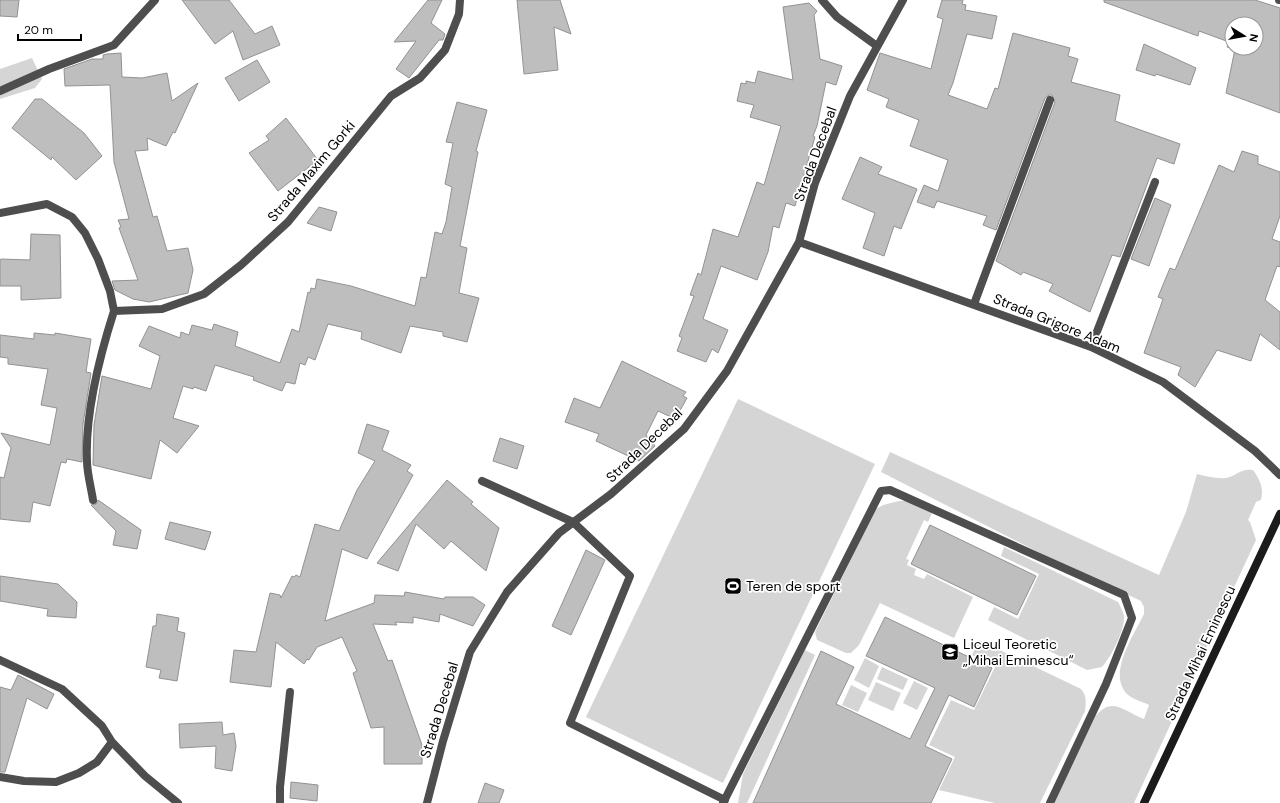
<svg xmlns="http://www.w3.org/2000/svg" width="1280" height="803" font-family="'DM Sans',sans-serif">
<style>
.green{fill:#d5d5d5}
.building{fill:#bebebe;stroke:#929292;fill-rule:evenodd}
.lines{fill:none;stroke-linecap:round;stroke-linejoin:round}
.service{stroke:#4e4e4e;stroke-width:8}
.minor{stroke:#4e4e4e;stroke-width:8}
.secondary{stroke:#1b1b1b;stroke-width:8}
.labels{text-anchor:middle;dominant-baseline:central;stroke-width:3.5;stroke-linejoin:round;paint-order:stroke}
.street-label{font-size:14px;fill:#000;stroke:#fff}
.poi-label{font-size:14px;fill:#000;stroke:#fff;text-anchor:start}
</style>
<rect width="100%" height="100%" fill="#fff"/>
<path class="green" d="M32 58 42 79 35 88 0 99V69Z
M738 399 875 464 723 783 586 717Z
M890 452 1159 575 1186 512 1197 474C1206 476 1216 479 1226 478 1236 476 1241 468 1253 470 1260 480 1264 488 1261 500L1256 502 1248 520 1250 522 1256 540 1134 803H1054L1095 717C1112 695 1124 712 1144 719L1149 705C1143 702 1132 699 1127 694 1107 674 1134 635 1144 614V607L1141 601 1038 552 881 472Z
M899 501H908L932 513 928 522 924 520 906 559 909 560 907 565 916 569 914 575 924 579 927 574 973 597 954 638 880 603 859 645 851 653H846L817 640 815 632 876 509 883 505Z
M1004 547 1118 602C1120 606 1123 611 1124 616 1125 630 1111 657 1102 667L1087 670 988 620 994 607 1018 619 1039 574 1001 556Z
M979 640 1081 689C1087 696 1086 702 1085 711L1040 803H995L939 790 955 757 929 745 951 700 974 710 995 667 972 655Z
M805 650 815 655 747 803H738L743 774Z
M865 658 879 666 869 688 854 680Z
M882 667 908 679 903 690 877 679Z
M914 681 928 688 917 710 903 703Z
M876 682 901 693 893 711 868 700Z
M851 685 867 693 858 712 842 705Z"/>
<path class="building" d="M0 0H19L17 17 0 16Z
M182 0H229L255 34 272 26 280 45 243 60 233 31 215 44Z
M428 0H442L431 23 445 34 443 40H439L409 78 396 69 416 41 394 42Z
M517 0H560L571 34 554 27 558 70 524 74Z
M942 0H963L962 4 966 5 965 10 997 16 992 39 967 34 953 83 948 95 987 109 995 88 998 89 1013 33 1070 48 1068 56 1078 59 1071 82 1120 95 1115 121 1180 144 1174 164 1157 158 1120 257 1112 255 1090 312 1049 291 1053 284 1023 272 1021 275 996 261 1055 102 1052 95H1049L1045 98 996 230 983 225 987 216 937 201 934 208 917 202 924 185 938 191 948 160 910 146 919 120 886 107 889 99 867 90 880 53 931 69 943 19 937 17Z
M1104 0H1255L1280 8V113L1226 93 1235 49 1227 47 1229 42 1199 31 1198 36 1104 2ZM1232 24H1256V48H1232Z
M809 3 817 11 814 15 820 59 842 66 836 85 826 82 817 126 813 136 815 137 795 206 786 203 779 228 773 226 768 252 757 280 721 266 703 319 728 330 718 353 712 349 706 362 677 351 682 338 679 336 694 296 690 295 698 273 701 275 713 229 738 237 757 182 764 185 781 126 750 117 754 105 737 101 741 83 746 84V81L755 83 758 71 793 80 783 7Z
M1144 44 1196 68 1190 85 1156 74 1155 76 1136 70Z
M121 53 122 77 142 78 167 73 172 101 198 83 175 133 173 132 166 146 147 138 148 150 135 151 153 217 157 216 167 251 188 248 193 270 188 293 149 302 133 299 115 290 112 281 138 280 119 228 121 227 118 220 129 219 114 162 110 85 65 86 64 69 92 59H103V55L107 54Z
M257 60 270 82 239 101 225 78Z
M35 99H42L84 133 102 156 76 180 52 157 51 160 12 128Z
M457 102 487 110 476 151 478 152 460 246 467 248 459 293 479 298 467 342 443 336V332L410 326 401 353 361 339 362 332 328 324 315 360 308 357 305 365 300 363 295 384 286 382 282 391 253 380 254 377 215 365 206 391 194 387 193 389 183 386 173 418 199 426 177 453 160 440 151 479 93 465 94 425 102 376 151 389 160 356 139 346 149 326 180 338 181 332 189 335 192 325 212 330 214 324 238 332 235 346 280 363 292 329 299 332 308 292 310 293 311 288 315 289 317 279 351 286 415 306 421 277 426 278 435 232 442 234 446 222 452 187 445 184 453 143 446 142Z
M286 118 318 160 278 191 249 153 269 140 266 136Z
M1242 151 1258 156V164L1280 172V216L1272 239 1280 242V267L1277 266 1265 300 1280 312V350L1260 334 1251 361 1217 350 1195 387 1178 375 1181 367 1144 353 1163 299 1158 297 1170 268 1175 270 1219 165 1234 172Z
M860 157 882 167 878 174 917 189 901 229 894 226 884 256 863 248 875 213 842 199Z
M1155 198 1171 205 1149 266 1131 259Z
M319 207 337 212 331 231 307 223Z
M31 234 60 235 61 298 21 300V286H0V260L1 259 30 260Z
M34 333 55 335V333L91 339 86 372 91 373 83 424 82 462 67 459 66 463 61 462 50 506 33 502 30 522 18 521 0 519V477L4 478 11 448 1 433 50 445 57 408 41 405 48 369 8 364V358L0 357V335L34 339Z
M622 361 686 392 683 396 687 398 677 416 675 414 673 418 658 411 646 435 655 446 639 461 596 441 599 434 565 422 574 398 600 408Z
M367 424 389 431 382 450 411 465 407 471 413 475 367 559 342 549 325 621 374 603 375 595 404 596 405 592 444 599 445 597H473L485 605 473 626 440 614 439 622 413 617V623L395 622 397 625 373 624 388 661 392 660 422 745V764H384V727L371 728 353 673 357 671 342 637 317 647 309 660 307 659 304 664 276 642 271 687 230 682 234 650 256 652 270 593 280 595 281 598 292 576 294 577 296 575 300 577 315 524 339 531 357 490 375 461 358 453Z
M500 438 524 446 517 469 493 461Z
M447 480 473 502 471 504 499 528 486 571 451 541 444 549 416 524 398 571 377 563Z
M98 500 141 530 137 549 113 545 116 531 91 505 96 504Z
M170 522 211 532 205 550 165 539Z
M930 525 1036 576 1017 615 911 564Z
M586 550 605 560 571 635 552 626Z
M0 576 58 584 77 602 76 618 47 616 48 609 0 601Z
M157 614 179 618 177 631 185 633 177 681 159 678 161 670 146 667 153 626H156Z
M885 617 992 668 974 707 949 695 925 746 952 759 931 803H753L821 651 854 667 836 704 910 739 935 688 866 656Z
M18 675 54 694 47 709 27 698 5 772H0V687L11 690Z
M222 722 223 735 234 733 236 746 232 771 215 768 216 746 180 748 179 724Z
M291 782 318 785 317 801 290 798Z
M485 783 504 790 499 803H478Z"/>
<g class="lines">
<path class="service" d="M723 803 881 491 890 490 1124 595 1132 618 1106 684 1050 803"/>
<path class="minor" d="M822 0 837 17 877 46
M1279 0H1280
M0 91 49 69 114 45 155 0
M0 213 47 204 72 217 85 233 98 259 110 291 114 311
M799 242 1091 347 1163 382 1255 451 1280 475
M974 304 1050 100
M1091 347 1155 182
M482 481 573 522 630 576 570 723 725 800
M93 500C91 487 87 473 87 461 85 415 100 355 114 311L162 309 204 294 241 265 288 222 391 96 420 78 445 50 459 14 460 0
M0 660 62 689 102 726 112 742 97 762 79 773 56 782 24 781 0 777
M112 742 145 776 178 803
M280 803V787L290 692
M427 803 443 741 470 652 507 592 559 533 611 494 684 429 727 371 799 242 815 183 850 96 903 0"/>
<path class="secondary" d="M1144 803 1280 514"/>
</g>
<defs>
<symbol id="stadium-square" viewBox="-11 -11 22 22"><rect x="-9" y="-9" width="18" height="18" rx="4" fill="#000" stroke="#fff"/><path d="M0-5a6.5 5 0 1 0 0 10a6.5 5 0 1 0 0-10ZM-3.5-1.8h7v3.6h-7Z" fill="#fff"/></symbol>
<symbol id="school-square" viewBox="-11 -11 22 22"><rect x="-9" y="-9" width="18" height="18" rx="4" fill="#000" stroke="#fff"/><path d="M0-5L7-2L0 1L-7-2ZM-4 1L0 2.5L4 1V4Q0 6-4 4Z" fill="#fff"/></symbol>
</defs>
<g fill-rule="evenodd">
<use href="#stadium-square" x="723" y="576" width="20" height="20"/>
<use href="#school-square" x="940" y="642" width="20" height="20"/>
</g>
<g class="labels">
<g class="street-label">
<text transform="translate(815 154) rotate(-70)">Strada Decebal</text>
<text transform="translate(311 171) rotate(-50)">Strada Maxim Gorki</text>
<text transform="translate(1057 323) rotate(22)">Strada Grigore Adam</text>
<text transform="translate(644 445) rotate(-44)">Strada Decebal</text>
<text transform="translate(1200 653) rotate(-65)">Strada Mihai Eminescu</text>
<text transform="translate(439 710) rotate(-73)">Strada Decebal</text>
</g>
<g class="poi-label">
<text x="746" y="586">Teren de sport</text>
<text x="963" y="644">Liceul Teoretic<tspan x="963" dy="16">„Mihai Eminescu“</tspan></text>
</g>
</g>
<g transform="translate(1244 36) rotate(101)"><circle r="19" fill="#ffffff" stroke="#999999"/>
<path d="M0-3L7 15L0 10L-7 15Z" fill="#000000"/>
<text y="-6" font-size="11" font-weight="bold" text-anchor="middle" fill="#000000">N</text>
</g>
<path d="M18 34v6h63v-6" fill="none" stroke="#000000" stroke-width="2"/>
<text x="24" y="34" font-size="12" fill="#000000" stroke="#ffffff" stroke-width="3" paint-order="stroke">20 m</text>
</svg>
